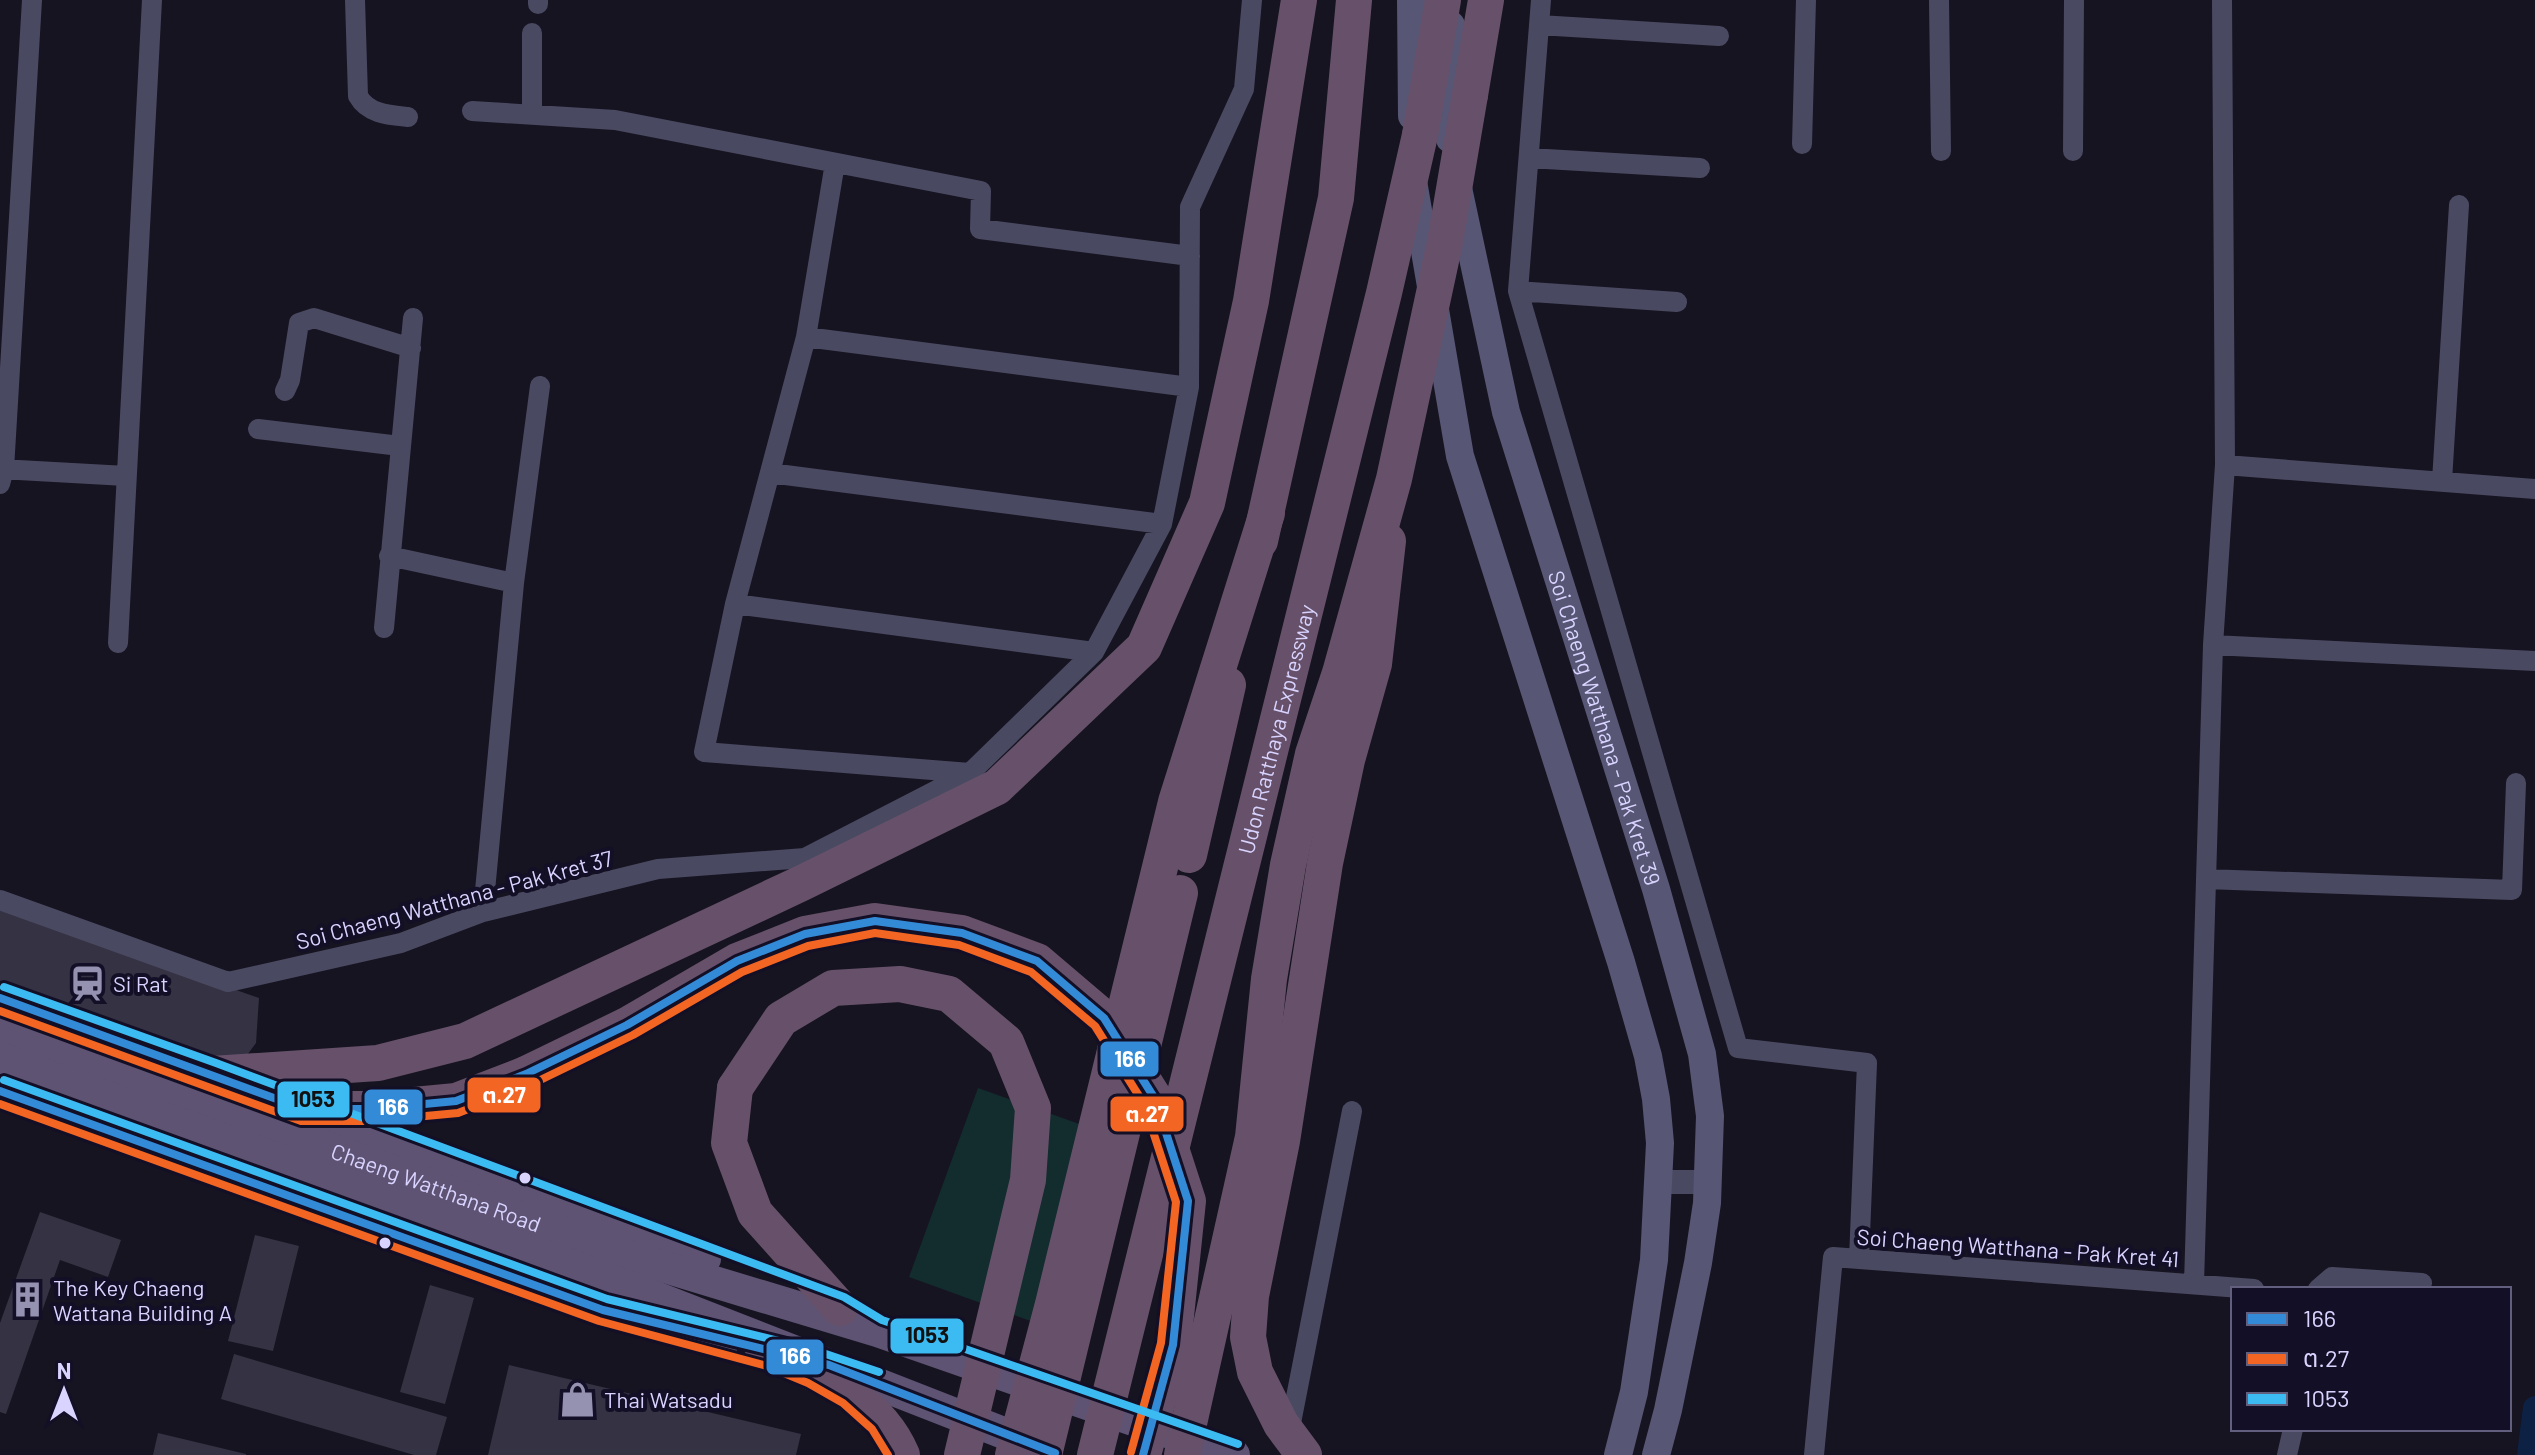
<svg xmlns="http://www.w3.org/2000/svg" width="2535" height="1455" font-family="Barlow,'Noto Sans Thai',sans-serif">
<style>
.green{fill:#132c2d}
.lines{fill:none;stroke-linecap:round;stroke-linejoin:round}
.canal{stroke:#0d2144;stroke-width:24}
.building{fill:#343243}
.minor{stroke:#4a4962;stroke-width:20}
.tertiary{stroke:#4a4962;stroke-width:24}
.secondary{stroke:#575674;stroke-width:28}
.primary{stroke:#5e5373;stroke-width:32}
.motorway{stroke:#67516a;stroke-width:36}
.motorway-bridge{stroke:#67516a;stroke-width:36}
.bus-1-casing{stroke:#130f26;stroke-width:14}
.bus-2-casing{stroke:#130f26;stroke-width:14}
.bus-3-casing{stroke:#130f26;stroke-width:14}
.bus-1{stroke:#338bd7;stroke-width:8}
.bus-2{stroke:#f26522;stroke-width:8}
.bus-3{stroke:#3cbbf2;stroke-width:8}
.bus-dot{fill:#d9d4ff;stroke:#130f26;stroke-width:3}
.labels{text-anchor:middle;dominant-baseline:central;stroke-width:8;stroke-linejoin:round;paint-order:stroke}
.street-label{font-size:22px;fill:#d9d4ff;stroke:#130f26}
.poi-label{font-size:22px;fill:#d9d4ff;stroke:#130f26;text-anchor:start}
.line-badge{stroke:#130f26;stroke-width:3}
.badge-label{font-size:22px;text-anchor:middle;font-weight:bold;fill:#fff}
.pale-badge-label{font-size:22px;text-anchor:middle;font-weight:bold;fill:#111}
</style>
<rect width="100%" height="100%" fill="#161421"/>
<path class="green" d="M978 1088 1133 1143 1064 1333 909 1277Z"/>
<g class="lines">
<path class="canal" d="M2529 1455 2535 1408"/>
</g>
<path class="building" d="M0 907 259 998 256 1043 231 1077 0 993Z
M40 1212 121 1240 108 1277 60 1260 6 1414 0 1412V1323Z
M255 1235 299 1246 273 1351 228 1341Z
M430 1285 474 1298 445 1404 400 1392Z
M234 1354 447 1417 436 1455H414L221 1399Z
M509 1365 801 1434 796 1455H488Z
M158 1433 246 1454V1455H153Z"/>
<g class="lines">
<path class="minor" d="M355 0 358 96C368 114 389 115 408 117
M1541 0 1518 291 1738 1048 1867 1063 1859 1259
M1939 0 1941 151
M538 4V0
M1539 25 1719 36
M532 33V115
M472 111 615 120 981 191 980 229 1190 256
M1802 144 1806 0
M2073 151 2074 0
M1529 158 1700 168
M835 163 806 337 735 604 704 752 970 773
M1518 291 1677 302
M806 337 1189 387
M285 391 290 380 299 323 314 318 411 348
M258 429 400 446
M2225 465 2535 489
M0 469 126 476
M770 473 1162 524
M2442 481 2459 205
M0 484 4 469 32 0
M389 556 514 583
M735 604 1094 652
M384 628 413 318
M118 643 152 0
M2213 645 2535 661
M2206 879 2512 890 2516 783
M0 900 228 982 401 943 483 912 658 869 805 858 970 773 1094 652 1162 524 1189 387 1190 207 1244 89 1252 0
M483 912 514 583 540 386
M2194 1284 2213 645 2225 465 2222 0
M2318 1289 2332 1277 2422 1283
M1289 1433 1352 1111
M1814 1455 1833 1257 2254 1289
M2287 1455 2293 1429"/>
<path class="tertiary" d="M1659 1182H1708"/>
<g class="secondary">
<path d="M1411 0 1412 116"/>
<path d="M1450 139 1451 25"/>
<path d="M1413 181 1460 456 1621 962 1648 1056 1656 1099 1660 1143 1654 1260 1634 1392 1618 1455"/>
<path id="s1" d="M1458 188 1506 412 1656 889 1702 1054 1710 1116 1707 1203 1698 1263 1668 1410 1656 1455"/>
</g>
<g class="primary">
<path d="M0 998 212 1074 705 1259"/>
<path id="s2" d="M0 1029 625 1255 877 1331 1234 1455"/>
<path d="M0 1058 617 1282 1042 1448"/>
<path d="M0 1091 603 1310 724 1341"/>
</g>
<path class="motorway" d="M1470 95 1486 0
M1420 135 1443 0
M1260 541 1336 198 1354 0
M1189 855 1228 685
M212 1074 378 1063 465 1041 802 883 997 787 1144 647 1207 503 1251 301 1299 0
M735 1088 729 1143 755 1213 840 1308
M304 1109H372L456 1101 526 1074
M763 1350C817 1375 877 1396 902 1455
M1304 1455 1281 1424 1255 1372 1248 1337 1251 1296 1282 1141 1325 863 1347 760 1374 664 1388 541"/>
<g class="motorway-bridge">
<path d="M526 1074 627 1025 737 961 805 934 875 921 962 933 1037 961 1104 1018 1155 1099 1188 1201 1173 1345 1143 1455"/>
<path d="M735 1088 781 1019 833 988 900 984 949 994 1006 1042 1033 1108 1028 1180 962 1455"/>
<path d="M1013 1455 1053 1304 1176 802 1267 513"/>
<path d="M1044 1455 1180 893"/>
<path id="s3" d="M1095 1455 1384 293 1420 135"/>
<path d="M1182 1455 1253 1137 1269 979 1288 865 1313 754 1340 673 1394 479 1445 242 1470 95"/>
</g>
<defs>
<path id="bus-1" d="M0 998 304 1109H372L456 1101 526 1074 627 1025 737 961 805 934 875 921 962 933 1037 961 1104 1018 1155 1099 1188 1201 1173 1345 1143 1455
M0 1091 603 1310 829 1365 1055 1453 1054 1455"/>
<path id="bus-2" d="M0 1011 301 1121H372L458 1113 530 1085 633 1035 742 972 808 946 875 933 959 945 1031 972 1095 1026 1144 1104 1176 1202 1161 1343 1131 1452
M0 1104 599 1321 767 1366 808 1383 843 1403 872 1429 888 1455"/>
<path id="bus-3" d="M4 987 216 1063 844 1297 882 1320 1238 1444
M4 1080 607 1299 811 1349 879 1372"/>
</defs>
<use href="#bus-1" class="bus-1-casing"/>
<use href="#bus-2" class="bus-2-casing"/>
<use href="#bus-3" class="bus-3-casing"/>
<use href="#bus-1" class="bus-1"/>
<use href="#bus-2" class="bus-2"/>
<use href="#bus-3" class="bus-3"/>
</g>
<defs>
<symbol id="station-bare" viewBox="-9 -9 18 18"><path d="M-3-6H3Q5-6 5-4V2Q5 4 3 4L4.5 6H3L1.5 4h-3L-3 6H-4.5L-3 4Q-5 4-5 2V-4Q-5-6-3-6ZM-3.5-4v3h7v-3ZM-3.5 1v1.5H-2V1ZM2 1v1.5H3.5V1Z" fill="#9591b1" stroke="#130f26" stroke-width="2.5" paint-order="stroke"/></symbol>
<symbol id="building-bare" viewBox="-9 -9 18 18"><path d="M-4-6H4V6H1V3H-1V6H-4ZM-2.5-4.3h1.7v1.8h-1.7ZM.8-4.3h1.7v1.8H.8ZM-2.5-1h1.7V.8h-1.7ZM.8-1h1.7V.8H.8Z" fill="#9591b1" stroke="#130f26" stroke-width="2.5" paint-order="stroke"/></symbol>
<symbol id="shop-bare" viewBox="-9 -9 18 18"><path d="M-5-2.5h2.3a2.7 3.5 0 0 1 5.4 0H5L5.5 6h-11ZM-1.5-2.5h3a1.5 2.3 0 0 0-3 0Z" fill="#9591b1" stroke="#130f26" stroke-width="2.5" paint-order="stroke"/></symbol>
</defs>
<g fill-rule="evenodd">
<use href="#station-bare" x="62" y="958" width="51" height="51"/>
<use href="#building-bare" x="2" y="1274" width="51" height="51"/>
<use href="#shop-bare" x="552" y="1374" width="51" height="51"/>
</g>
<g class="bus-dot">
<circle cx="525" cy="1178" r="7"/>
<circle cx="385" cy="1243" r="7"/>
</g>
<g class="labels">
<g class="street-label">
<text stroke="none"><textPath href="#s1" startOffset="560">Soi Chaeng Watthana - Pak Kret 39</textPath></text>
<text stroke="none"><textPath href="#s3" startOffset="748">Udon Ratthaya Expressway</textPath></text>
<text transform="translate(454 899) rotate(-15)">Soi Chaeng Watthana - Pak Kret 37</text>
<text stroke="none"><textPath href="#s2" startOffset="464">Chaeng Watthana Road</textPath></text>
<text transform="translate(2018 1247) rotate(4)">Soi Chaeng Watthana - Pak Kret 41</text>
</g>
<g class="poi-label">
<text x="113" y="983">Si Rat</text>
<text x="53" y="1287">The Key Chaeng<tspan x="53" dy="25">Wattana Building A</tspan></text>
<text x="604" y="1399">Thai Watsadu</text>
</g>
</g>
<g class="line-badge">
<rect x="1099" y="1040" width="61" height="38" rx="8" fill="#338bd7"/>
<rect x="466" y="1076" width="76" height="38" rx="8" fill="#f26522"/>
<rect x="276" y="1080" width="75" height="39" rx="8" fill="#3cbbf2"/>
<rect x="363" y="1088" width="61" height="38" rx="8" fill="#338bd7"/>
<rect x="1109" y="1095" width="76" height="38" rx="8" fill="#f26522"/>
<rect x="889" y="1317" width="76" height="38" rx="8" fill="#3cbbf2"/>
<rect x="765" y="1338" width="60" height="38" rx="8" fill="#338bd7"/>
</g>
<g class="badge-label">
<text x="1130" y="1067">166</text>
<text x="504" y="1103">ต.27</text>
<text x="393" y="1115">166</text>
<text x="1147" y="1122">ต.27</text>
<text x="795" y="1364">166</text>
</g>
<g class="pale-badge-label">
<text x="313" y="1107">1053</text>
<text x="927" y="1343">1053</text>
</g>
<rect x="2231" y="1287" width="280" height="144" fill="#130f26" stroke="#625e7d" stroke-width="2"/>
<rect x="2247" y="1313" width="40" height="12" fill="#338bd7" stroke="#625e7d" stroke-width="2"/>
<text x="2303" y="1327" font-size="24" fill="#d9d4ff">166</text>
<rect x="2247" y="1353" width="40" height="12" fill="#f26522" stroke="#625e7d" stroke-width="2"/>
<text x="2303" y="1367" font-size="24" fill="#d9d4ff">ต.27</text>
<rect x="2247" y="1393" width="40" height="12" fill="#3cbbf2" stroke="#625e7d" stroke-width="2"/>
<text x="2303" y="1407" font-size="24" fill="#d9d4ff">1053</text>
<g transform="translate(64 1391)" stroke="#130f26" stroke-width="6" paint-order="stroke">
<path d="M0-6L14 30L0 20L-14 30Z" fill="#d9d4ff"/>
<text y="-12" font-size="22" font-weight="bold" text-anchor="middle" fill="#d9d4ff">N</text>
</g>
</svg>
